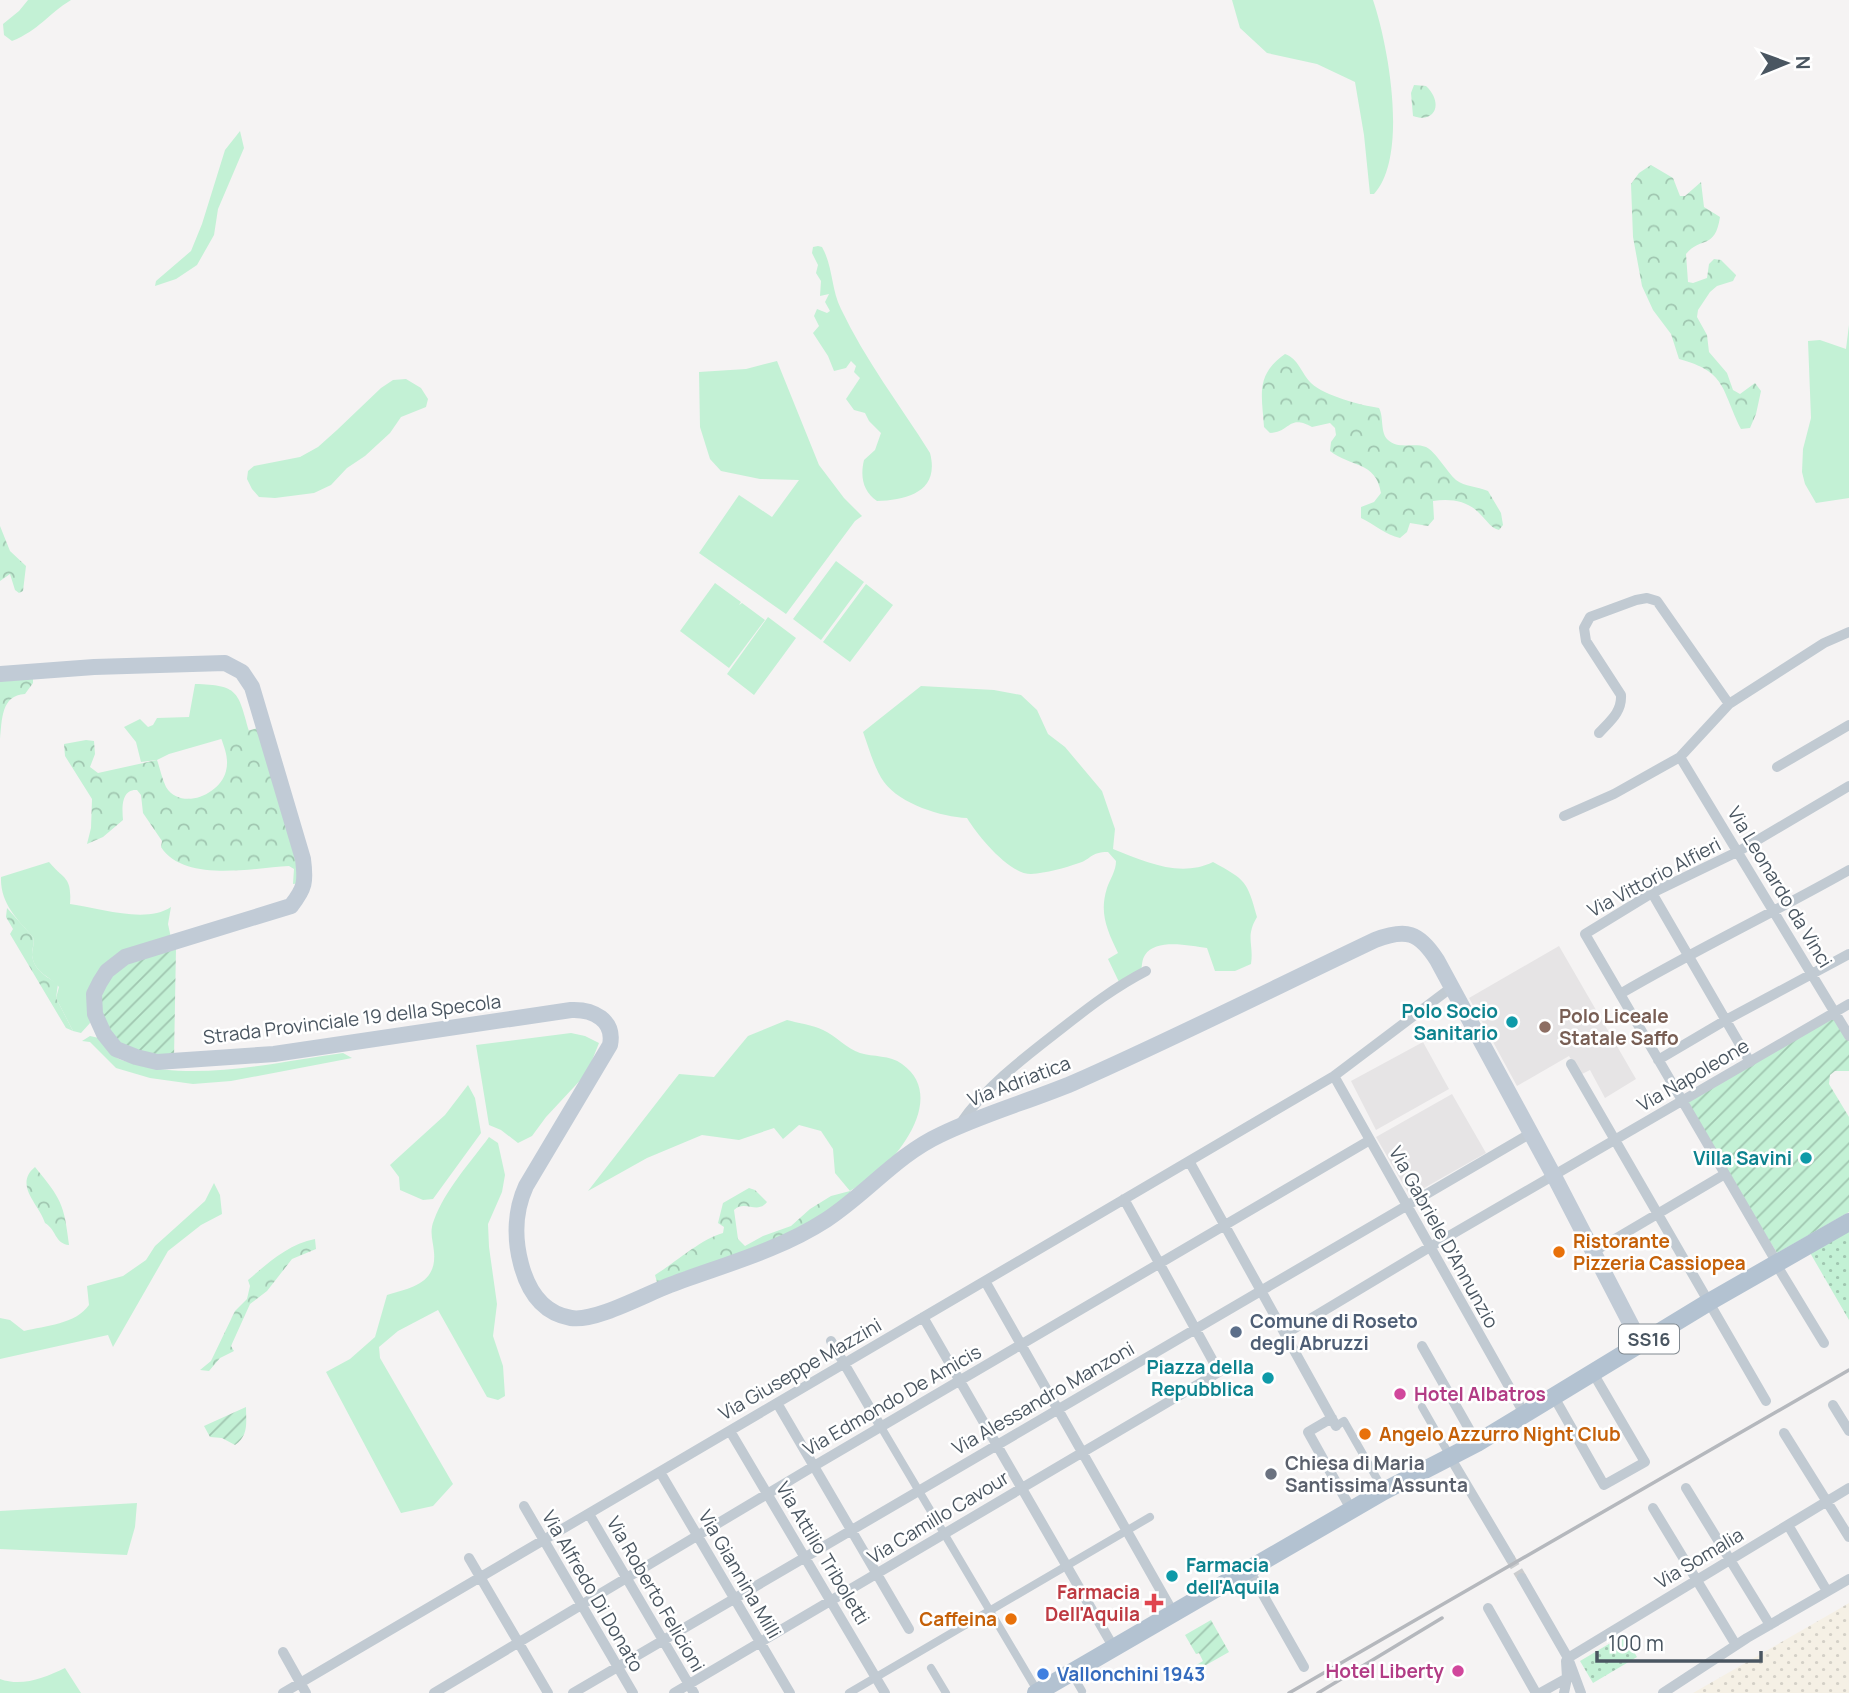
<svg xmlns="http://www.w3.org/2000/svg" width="1849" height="1693" font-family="Manrope,sans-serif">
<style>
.education{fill:#e6e4e5}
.grass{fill:#c3f1d5}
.forest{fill:url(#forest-crowns)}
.sand{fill:url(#sand-dots)}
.park{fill:url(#park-dots)}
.garden{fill:url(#garden-furrows)}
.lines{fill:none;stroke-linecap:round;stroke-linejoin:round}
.minor-tunnel{stroke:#caccce;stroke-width:10;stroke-dasharray:10 5;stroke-linecap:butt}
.pedestrian{stroke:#c1cad2;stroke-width:8}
.minor{stroke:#c1cad2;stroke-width:10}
.secondary{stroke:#c1cbd6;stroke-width:16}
.primary{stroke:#b3c2d1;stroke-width:18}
.rail{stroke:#b5b8bd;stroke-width:3.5}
.culture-dot{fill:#0f9aa8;stroke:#fff;stroke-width:2.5}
.education-dot{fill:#8d6e63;stroke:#fff;stroke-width:2.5}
.food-dot{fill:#e8710a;stroke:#fff;stroke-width:2.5}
.service-dot{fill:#5c6f8a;stroke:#fff;stroke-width:2.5}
.hotel-dot{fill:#d1479c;stroke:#fff;stroke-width:2.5}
.worship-dot{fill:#6b7280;stroke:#fff;stroke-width:2.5}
.health-dot{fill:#e0444e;stroke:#fff;stroke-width:2.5}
.shop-dot{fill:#3f7fe0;stroke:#fff;stroke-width:2.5}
.labels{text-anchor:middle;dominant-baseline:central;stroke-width:5;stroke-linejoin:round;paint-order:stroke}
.shield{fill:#fff;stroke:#808990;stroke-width:2}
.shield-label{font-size:18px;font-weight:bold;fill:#4a5661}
.street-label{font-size:19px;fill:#4a5661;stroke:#fff}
.culture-label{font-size:19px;font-weight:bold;fill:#0d838f;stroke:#fff;text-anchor:end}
.education-label{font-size:19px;font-weight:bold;fill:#785e54;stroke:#fff;text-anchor:start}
.food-label{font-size:19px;font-weight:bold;fill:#c56008;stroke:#fff;text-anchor:start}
.service-label{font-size:19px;font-weight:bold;fill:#4e5e75;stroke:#fff;text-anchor:start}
.hotel-label{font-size:19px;font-weight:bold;fill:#b23c85;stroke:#fff;text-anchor:start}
.worship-label{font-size:19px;font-weight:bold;fill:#5b616d;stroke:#fff;text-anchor:start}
.health-label{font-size:19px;font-weight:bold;fill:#be3a42;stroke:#fff;text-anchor:end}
.shop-label{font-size:19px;font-weight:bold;fill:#366cbe;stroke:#fff;text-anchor:start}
</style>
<defs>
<pattern id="forest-crowns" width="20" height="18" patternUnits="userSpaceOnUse" patternTransform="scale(1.75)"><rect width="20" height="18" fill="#c3f1d5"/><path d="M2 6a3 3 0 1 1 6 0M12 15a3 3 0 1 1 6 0" fill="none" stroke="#a0c6b0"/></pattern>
<pattern id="sand-dots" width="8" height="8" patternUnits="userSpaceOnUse" patternTransform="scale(1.75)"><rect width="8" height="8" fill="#f5f0e5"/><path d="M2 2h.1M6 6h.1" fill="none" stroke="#d4d0c7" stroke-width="1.8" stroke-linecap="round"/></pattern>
<pattern id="park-dots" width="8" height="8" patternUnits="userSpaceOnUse" patternTransform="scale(1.75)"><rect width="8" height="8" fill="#c3f1d5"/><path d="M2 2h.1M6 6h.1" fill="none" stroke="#a0c6b0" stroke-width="1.8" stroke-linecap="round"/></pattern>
<pattern id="garden-furrows" width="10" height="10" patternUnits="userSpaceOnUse" patternTransform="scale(1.75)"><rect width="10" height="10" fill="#c3f1d5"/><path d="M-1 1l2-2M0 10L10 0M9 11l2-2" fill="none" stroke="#a0c6b0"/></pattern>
</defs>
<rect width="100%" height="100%" fill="#f5f3f3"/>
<path class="education" d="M1559 946 1636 1079 1605 1098 1590 1070 1580 1075 1569 1056 1517 1086 1469 998Z
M1423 1042 1449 1089 1376 1130 1351 1081Z
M1452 1094 1486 1153 1410 1196 1376 1137Z"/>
<path class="grass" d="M28 0H71C48 14 39 30 12 41L4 35 3 24 19 11Z
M1232 0H1373C1388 44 1409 156 1374 194H1370L1364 135 1355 82 1317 64 1267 53 1240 28Z
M240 131 244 148 218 209 214 235 197 265 176 279 155 286 156 281 191 251 202 224 225 150Z
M818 246 822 247C833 266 831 289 841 309 865 360 900 405 930 453 940 491 908 500 877 501 863 491 860 477 864 460L875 450 881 433 869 421 865 413 854 410 846 399 860 378 854 372 856 366 851 361 846 368 834 371 828 356 813 333 819 326 814 316 817 309 827 313 830 311 825 302 829 294 820 296 821 281 816 273 818 265 812 253 813 247Z
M1849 325V498L1816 503 1805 484 1802 472 1803 449 1811 418 1808 341 1820 340 1846 349Z
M777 361 819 465 844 498 862 516 855 521 786 614 699 553 739 495 772 517 799 480 760 479 721 471 710 459 700 427 699 372 746 369Z
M406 379 421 388 428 399 426 407 401 417 390 433 365 456 347 468 331 485 314 493 275 498 259 497 252 489 247 479 248 471 254 466 300 457 318 447 337 430 381 388 393 380Z
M836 561 864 582 821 640 793 619Z
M715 583 741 602 739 605 742 603 765 620 729 668 680 631Z
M866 584 893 605 850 662 823 642Z
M768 617 796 638 754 695 727 674Z
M195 684C238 685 238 691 249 731L169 754 157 760 141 762 136 742 124 727 140 719 148 727 153 725 157 718 189 717Z
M921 686 994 690 1021 695 1037 710 1048 734 1065 747 1102 791 1115 829 1113 849C1146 862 1180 878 1213 862 1246 880 1247 881 1257 917 1245 937 1254 944 1251 964L1235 971H1215L1207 948C1190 946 1156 938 1145 955 1142 959 1142 966 1141 972L1119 982 1108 959 1118 953C1107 930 1099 913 1107 888 1110 879 1116 871 1116 861L1108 852C1090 852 1092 859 1079 863 1065 868 1046 873 1031 874 1009 874 978 836 967 818 942 817 900 804 884 782 874 768 869 748 863 732Z
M49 862C64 880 72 876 70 904 99 908 146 924 171 907L168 924 171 938 89 1006 90 1023 81 1033 73 1031 56 998 59 987C50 976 34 973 32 955 32 948 35 944 33 937 17 919 0 903 1 877Z
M787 1020C798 1023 813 1025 823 1030 836 1036 847 1049 860 1053 873 1057 890 1055 902 1064 944 1094 905 1149 877 1173 869 1180 858 1186 850 1191L835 1173 833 1149 821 1131 799 1125 783 1139 774 1128 739 1140 702 1135 647 1158 588 1191 679 1074 714 1077 748 1036Z
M571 1033 585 1036 599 1043 587 1073 546 1117 532 1136 518 1143 501 1130 489 1125 476 1045Z
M90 1036 99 1038C104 1045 109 1053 117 1058 122 1061 131 1062 137 1064 197 1082 282 1061 343 1053L352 1058 231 1081 193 1084 150 1078 116 1068 90 1042 82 1041Z
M468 1085 475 1098 481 1133 433 1199 423 1200 400 1190 399 1177 390 1165 445 1115Z
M489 1137 498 1143 505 1175 502 1192 488 1224 489 1247 497 1304 493 1336 503 1366 505 1396 498 1400 487 1397 438 1310 398 1331 379 1347 380 1358 453 1484 433 1506 401 1513 326 1372 350 1359 375 1337 387 1295C410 1288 437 1284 434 1252 433 1240 429 1232 434 1220 445 1190 470 1163 489 1137Z
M214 1183 220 1195 222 1214 201 1225 168 1251 113 1347 108 1335 0 1359V1318L10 1320 24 1331C45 1326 76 1324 89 1305L87 1286 123 1276 146 1260 155 1246 205 1201Z
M137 1503 135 1527 127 1555 0 1549V1511Z
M65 1668 81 1693H0V1679C22 1687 44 1678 65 1668Z"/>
<path class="forest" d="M1414 85 1426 86C1444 103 1435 124 1413 116L1411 93Z
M1651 165 1673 178 1680 196H1685L1701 182 1704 207 1720 217C1715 250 1701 236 1686 254L1688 282 1693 283 1707 278 1709 264 1714 259 1721 260 1736 275 1733 281 1717 286 1710 292 1698 310 1697 317 1707 335 1709 352 1727 373 1733 390 1740 394 1755 383 1761 391 1756 414 1750 428 1741 429C1721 389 1727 372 1679 359L1671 334 1653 310 1642 286 1633 237 1631 184 1639 173Z
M1285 354C1299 359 1301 373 1311 383 1325 396 1360 405 1379 408 1384 417 1380 433 1388 440 1399 450 1414 442 1426 447 1435 451 1447 472 1456 480 1465 487 1477 486 1488 491L1501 513 1503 525 1499 530C1491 528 1487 521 1481 515 1469 501 1451 498 1433 501L1434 519 1428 526 1410 523 1407 532 1400 538C1386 535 1374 524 1361 518V507L1374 502 1381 493C1376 461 1350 467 1330 451L1331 442 1336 435 1335 428 1330 423 1312 427C1288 414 1291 432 1270 433L1264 427C1262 395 1255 375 1285 354Z
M0 526 10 551 26 566 23 591 19 593 15 590 10 574 0 581Z
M33 679V683L25 694C1 695 2 720 0 739V680Z
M261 727 302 883 293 884 294 869 289 866C253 868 184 883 161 847L162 841 143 813 141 795 137 790C121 789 122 808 123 820L103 837 87 844 91 828 92 799 65 756 64 744 86 740 94 741 95 754 90 767 98 773 157 760C160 768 162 779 166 787 181 811 220 795 226 771 229 759 225 749 221 738Z
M7 908 33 937C35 944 32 947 32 954 33 970 47 977 58 984L56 998 73 1031 66 1028 10 934 13 929 6 917Z
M35 1167C61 1199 64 1203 69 1245 55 1244 56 1229 45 1223 40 1205 13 1185 35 1167Z
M749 1188 755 1190 767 1202C757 1215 745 1199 734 1210L738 1239 745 1246 763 1236 791 1226 810 1209 831 1196 850 1191 854 1199 806 1231 658 1286 655 1275C676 1262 701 1239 723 1233L724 1227 718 1223 723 1203Z
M315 1239 316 1249 292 1259 267 1291 250 1304 231 1346 234 1351 220 1358 209 1371 200 1370 211 1361 235 1311 247 1299 250 1286 248 1280C269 1262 289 1244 315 1239Z"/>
<path class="sand" d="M1849 1603V1693H1693L1832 1613Z"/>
<path class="park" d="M1849 1228V1320L1809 1251Z
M1624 1635 1637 1657 1593 1683 1580 1661Z"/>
<path class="garden" d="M176 948 174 1058C158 1057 141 1053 126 1046 95 1031 93 989 119 968 130 959 161 953 176 948Z
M1834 1016 1849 1042V1071H1835L1830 1075 1829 1084 1849 1117V1212L1777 1253 1685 1103Z
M246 1407C246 1422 249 1436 235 1445L222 1438 210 1437 204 1426Z
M1211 1620 1229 1652 1185 1677 1183 1673 1203 1661 1199 1653 1196 1654 1185 1635Z"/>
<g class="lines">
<path class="minor-tunnel" d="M1510 1558 1522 1578"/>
<path class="pedestrian" d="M1422 1407 1450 1456
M1336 1426 1344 1421 1384 1491
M881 1427 1038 1692
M931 1668 946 1693
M1071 1672 1082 1691
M849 1693 1150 1517"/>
<path class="minor" d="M1599 733C1610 721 1622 712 1621 695L1586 641 1584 628 1590 617 1636 600 1647 598 1657 601 1729 704
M1680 757 1849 1036
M1777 767 1849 725
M1564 816 1614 794 1680 757 1729 704 1824 643 1849 632
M1652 893 1750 1062
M1620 994C1695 950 1773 913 1849 870
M1658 1060 1726 1020 1849 954
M1571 1064 1766 1401
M1334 1076 1525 1415
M960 1124C986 1086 1025 1057 1061 1029 1089 1007 1115 987 1146 971
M1189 1161 1336 1426
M1593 1252 1725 1174
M1777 1263 1585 934 1652 893 1739 851 1849 786
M1776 1264 1824 1343
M985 1281 1174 1614
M923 1317 1114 1648
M1285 1334 1430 1247 1849 1004
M831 1341 881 1427
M1422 1346 1477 1443
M1554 1397 1604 1485 1645 1462 1593 1373
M777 1403 909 1629
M1833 1405 1849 1431
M1332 1418 1308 1432 1351 1509
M730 1431 885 1693
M1784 1433 1849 1537
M1450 1457 1510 1558
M660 1472 790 1693
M1686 1488 1770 1625
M524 1506 633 1693
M1653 1508 1736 1645
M589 1514 694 1693
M1788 1525 1827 1591
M469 1558 548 1693
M1249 1570 1304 1667
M1522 1578 1568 1658 1581 1693
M1488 1608 1536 1693
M283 1652 306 1693
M1568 1658 1849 1488
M283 1693 1334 1076 1452 987
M434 1693 814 1466 1370 1140
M573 1693 1531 1133
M674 1693 1219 1372 1124 1199
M1540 1693 1567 1678
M1564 1693 1567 1678 1566 1661
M1663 1693 1747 1638 1849 1579"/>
<path class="secondary" d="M0 674 94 667 225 663 242 672 252 687 303 859C306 882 305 888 291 906L125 957 107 971 100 982 94 994 95 1014 104 1034 116 1049 136 1057 157 1062 274 1054 571 1010C593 1009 615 1020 610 1045L526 1186C515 1210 514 1238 521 1264 528 1291 542 1313 571 1318 595 1322 646 1294 670 1285 723 1265 778 1251 826 1220 866 1194 897 1155 940 1135 983 1114 1030 1101 1073 1083 1175 1038 1274 988 1375 940 1406 928 1419 932 1437 960L1554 1176 1641 1344"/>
<path class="primary" d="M1036 1693 1384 1491 1477 1443 1709 1302 1849 1222"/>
<path class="rail" d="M1289 1693 1849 1370
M1318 1693 1442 1618"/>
</g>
<g class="culture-dot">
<circle cx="1512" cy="1022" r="7"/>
<circle cx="1806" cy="1158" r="7"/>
<circle cx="1268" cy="1378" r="7"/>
<circle cx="1172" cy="1576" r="7"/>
</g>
<circle class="education-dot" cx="1545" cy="1027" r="7"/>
<g class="food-dot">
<circle cx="1559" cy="1252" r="7"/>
<circle cx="1365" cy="1434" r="7"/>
<circle cx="1011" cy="1619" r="7"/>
</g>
<circle class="service-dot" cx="1236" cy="1332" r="7"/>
<g class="hotel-dot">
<circle cx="1400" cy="1394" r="7"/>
<circle cx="1458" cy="1671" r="7"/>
</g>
<circle class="worship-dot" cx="1271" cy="1474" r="7"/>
<path class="health-dot" d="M1150.5 1592.5h7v7h7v7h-7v7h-7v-7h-7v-7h7z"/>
<circle class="shop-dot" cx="1043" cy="1674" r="7"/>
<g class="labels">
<rect class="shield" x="1619" y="1324.5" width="60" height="29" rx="5"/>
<g class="shield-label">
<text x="1649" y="1339">SS16</text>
</g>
<g class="street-label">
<text transform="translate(1654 877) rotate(-28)">Via Vittorio Alfieri</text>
<text transform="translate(1780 887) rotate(59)">Via Leonardo da Vinci</text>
<text transform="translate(352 1019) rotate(-7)">Strada Provinciale 19 della Specola</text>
<text transform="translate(1693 1075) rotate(-30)">Via Napoleone</text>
<text transform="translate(1019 1081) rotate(-21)">Via Adriatica</text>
<text transform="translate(1444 1237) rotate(61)">Via Gabriele D'Annunzio</text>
<text transform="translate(800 1369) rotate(-30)">Via Giuseppe Mazzini</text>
<text transform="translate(1043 1398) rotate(-30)">Via Alessandro Manzoni</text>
<text transform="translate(892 1400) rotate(-30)">Via Edmondo De Amicis</text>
<text transform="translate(938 1517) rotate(-31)">Via Camillo Cavour</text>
<text transform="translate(823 1553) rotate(59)">Via Attilio Triboletti</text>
<text transform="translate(1699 1558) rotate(-31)">Via Somalia</text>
<text transform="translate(740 1574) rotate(60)">Via Giannina Milli</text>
<text transform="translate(593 1591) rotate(60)">Via Alfredo Di Donato</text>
<text transform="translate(656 1594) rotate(60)">Via Roberto Felicioni</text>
</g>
<g class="culture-label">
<text x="1498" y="1011">Polo Socio<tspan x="1498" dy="22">Sanitario</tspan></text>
<text x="1792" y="1158">Villa Savini</text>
<text x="1254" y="1367">Piazza della<tspan x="1254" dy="22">Repubblica</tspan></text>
<text x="1186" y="1565" text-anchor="start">Farmacia<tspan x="1186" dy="22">dell'Aquila</tspan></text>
</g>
<g class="education-label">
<text x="1559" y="1016">Polo Liceale<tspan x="1559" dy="22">Statale Saffo</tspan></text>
</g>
<g class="food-label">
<text x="1573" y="1241">Ristorante<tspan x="1573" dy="22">Pizzeria Cassiopea</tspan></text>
<text x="1379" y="1434">Angelo Azzurro Night Club</text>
<text x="997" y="1619" text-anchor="end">Caffeina</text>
</g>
<g class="service-label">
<text x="1250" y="1321">Comune di Roseto<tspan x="1250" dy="22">degli Abruzzi</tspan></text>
</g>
<g class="hotel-label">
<text x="1414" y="1394">Hotel Albatros</text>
<text x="1444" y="1671" text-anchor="end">Hotel Liberty</text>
</g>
<g class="worship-label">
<text x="1285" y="1463">Chiesa di Maria<tspan x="1285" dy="22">Santissima Assunta</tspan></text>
</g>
<g class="health-label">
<text x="1140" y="1592">Farmacia<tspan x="1140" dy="22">Dell'Aquila</tspan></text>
</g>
<g class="shop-label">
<text x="1057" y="1674">Vallonchini 1943</text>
</g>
</g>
<g transform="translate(1786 63) rotate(89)" stroke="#ffffff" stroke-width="5" paint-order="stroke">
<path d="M0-5L12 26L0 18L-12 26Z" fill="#4a5661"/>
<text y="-10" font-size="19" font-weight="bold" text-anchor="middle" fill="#4a5661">N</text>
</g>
<path d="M1597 1651v10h164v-10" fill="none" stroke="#4a5661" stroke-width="3.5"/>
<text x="1608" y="1651" font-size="21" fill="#4a5661" stroke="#ffffff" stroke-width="5" paint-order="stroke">100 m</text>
</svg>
